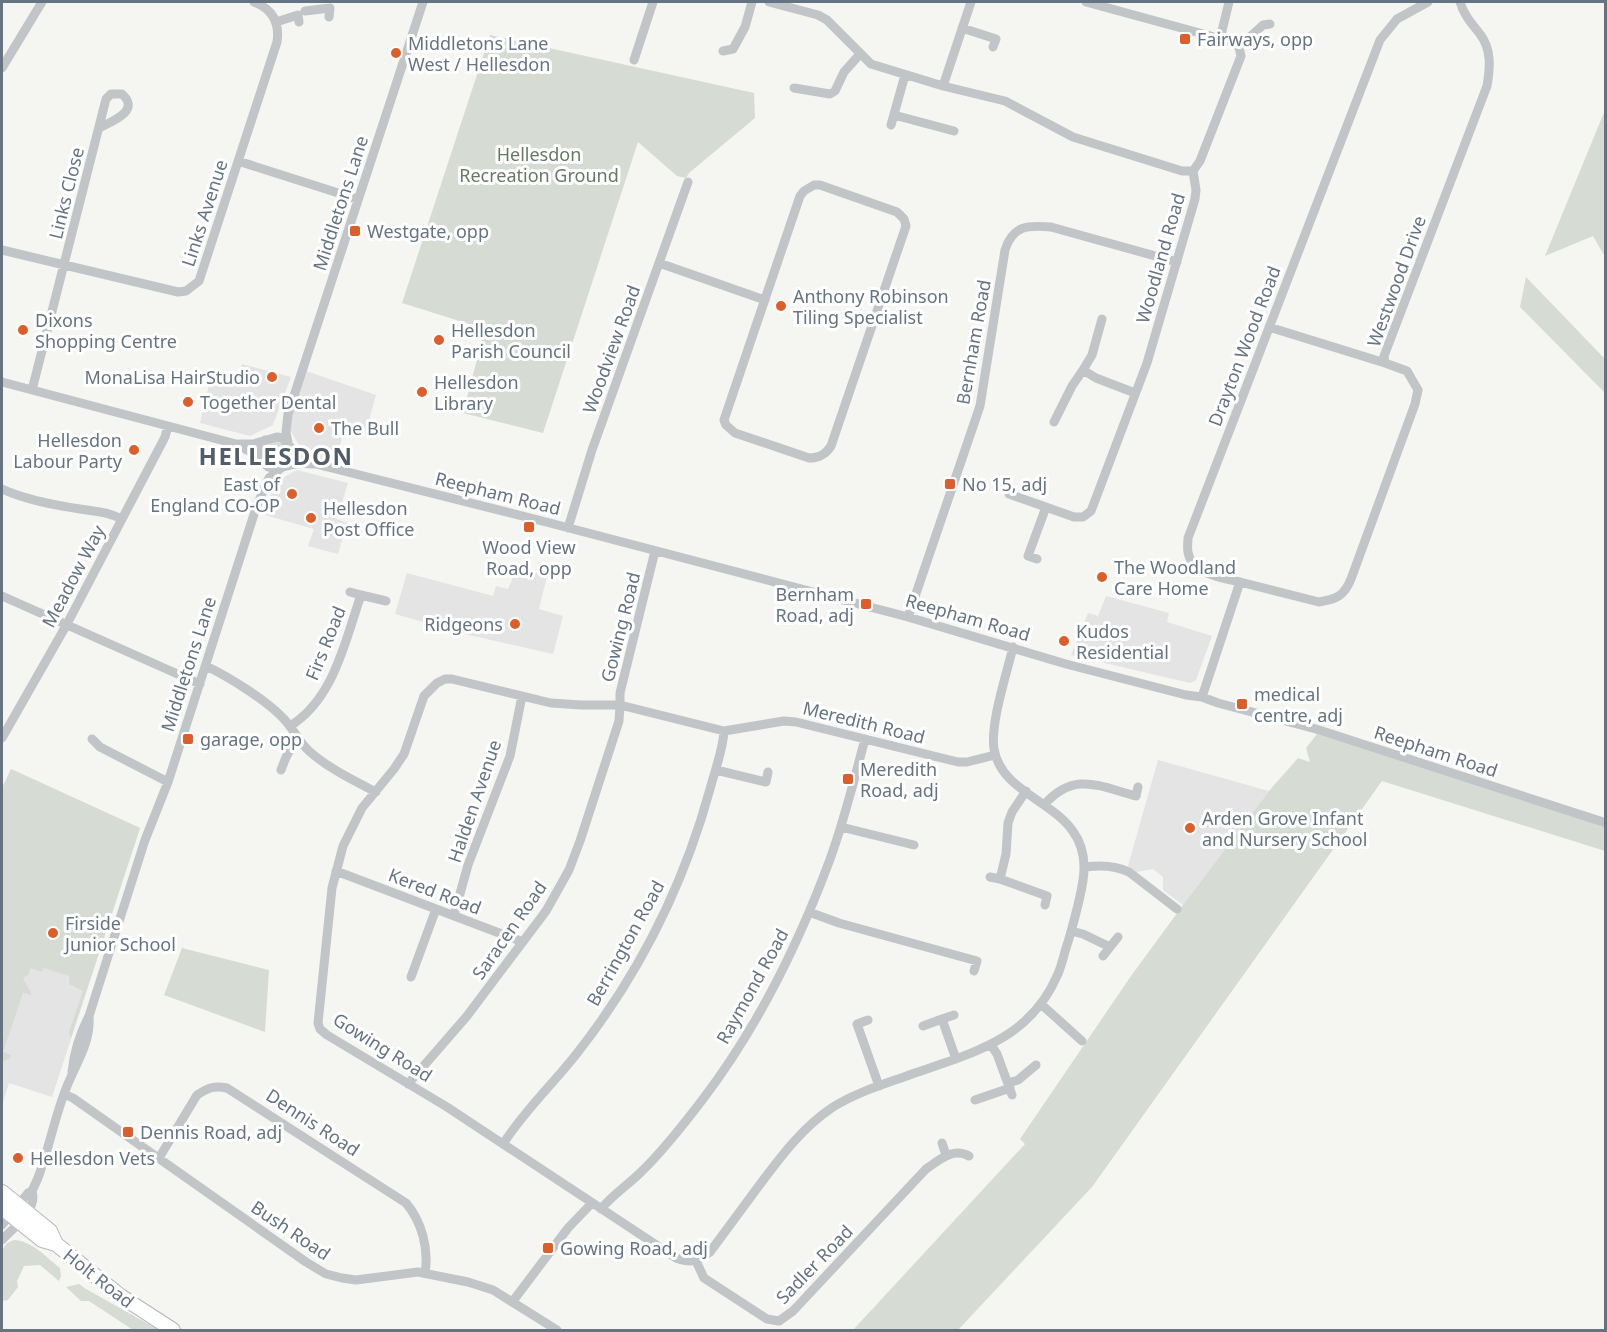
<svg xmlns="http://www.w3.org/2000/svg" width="1607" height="1332" font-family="'Noto Sans',sans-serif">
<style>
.built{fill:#e3e4e3}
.green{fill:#d6dcd3}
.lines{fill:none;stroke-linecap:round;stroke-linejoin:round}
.highway-casing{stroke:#b4b7ba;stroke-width:16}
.minor{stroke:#c1c5c8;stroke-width:9}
.highway{stroke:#fff;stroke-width:14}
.poi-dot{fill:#dd5e2a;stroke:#fff;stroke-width:2}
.labels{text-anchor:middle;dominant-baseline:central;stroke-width:6;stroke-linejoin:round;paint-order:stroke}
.poi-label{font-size:18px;fill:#657482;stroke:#fff;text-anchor:start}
.park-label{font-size:18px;fill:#677964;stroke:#fff}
.street-label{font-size:18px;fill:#657482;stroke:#fff}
.district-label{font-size:24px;font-weight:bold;letter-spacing:1.5px;fill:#535d67;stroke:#fff}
</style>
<rect width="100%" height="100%" fill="#f5f5f2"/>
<path class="built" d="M242 364 291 377 273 425 250 436 200 423 210 380 236 386Z
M306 371 376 395 366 431 346 427 334 463 317 459 303 452 289 428 294 406Z
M297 470 348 483 337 519 347 523 338 554 308 546 314 529 265 515 274 483Z
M518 565 547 576 539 609 563 616 553 654 469 635 395 614 407 573 493 596 496 586 508 589Z
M1106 596 1169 613 1167 622 1212 636 1196 680 1190 683 1071 655 1088 613 1098 616Z
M1158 760 1269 791 1183 905 1163 890V877L1153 869 1137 872 1128 866Z
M11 769 140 828 52 1097 9 1083 2 1105V788Z"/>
<path class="green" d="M490 35 754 93 755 118 689 173 686 178 677 176 638 142 543 433 463 413 485 329 402 303Z
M1605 110V257L1593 236 1545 256Z
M1526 277 1605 359V393L1520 307Z
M264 454a12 12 0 1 1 24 0a12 12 0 1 1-24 0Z
M1317 734 1605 827V851L1382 781 1092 1187 958 1330H853L1025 1144 1020 1139 1131 976 1183 905 1269 791 1298 758 1310 762 1306 748Z
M11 769 140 828 71 1038 69 1032 83 991 69 984V976L44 968 42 972 31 968 28 975 23 978 31 993V995L23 993 3 1052 11 1055 10 1058 2 1062V788Z
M182 948 269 970 265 1032 164 995Z
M14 1240C32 1241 46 1257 60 1268L61 1276 59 1281 40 1265 24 1266 17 1281 18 1287 8 1300 2 1301V1250L7 1243Z
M79 1284 86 1289 159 1330H133L89 1301H81L66 1287Z"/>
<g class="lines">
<defs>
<path id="highway" d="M2 1192 50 1231 56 1244
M2 1208 42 1240 56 1244 119 1295 173 1330"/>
</defs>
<use href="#highway" class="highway-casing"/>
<path class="minor" d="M769 2 818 15 827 20 871 64 943 86 1005 101 1073 137 1182 171H1193
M305 11 330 8 329 17
M276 22 298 15 299 22
M962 28 996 39 993 47
M1220 39 1229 2
M1239 47 1263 25 1270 24
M723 51 733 49 745 27 752 2
M634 60 653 2
M2 68 42 2
M943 86 971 2
M794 88 830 94 835 91 844 72 860 54
M894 115 954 131
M891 125 905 75
M238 161 357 199
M814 185H820L897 212 904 219 906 226 831 446C826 454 820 458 809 458L735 433 726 425 724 420 800 196 804 191Z
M2 250 178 292 186 291 199 281 277 42C280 22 272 9 254 2
M659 263 765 300
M1102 319 1092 355 1083 370 1096 378 1135 393
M1269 327 1385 363
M2 382 236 444 260 457
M32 390 106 99 111 94H122C141 111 112 121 99 128
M1054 422 1072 386 1083 370
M265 440 261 446 260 457C268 475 280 467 295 464 302 463 308 464 316 464L550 523 908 617 1066 664 1186 695 1202 697 1218 703 1316 729 1606 823
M288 443 286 432 288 414 423 2
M239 444H253L277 437 282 438 300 457 310 462
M2 489C26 500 54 505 80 509 98 512 105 511 122 519
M1009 494 1074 517H1083L1091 511 1147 363 1195 199 1196 190 1193 171 1200 161 1241 56 1239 47 1229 41 1086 2
M568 528 592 450 688 182
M655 551 620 693V705H581L551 703 452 679H445L437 683 424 696 404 754 394 769 362 808 343 846 332 888 318 1023 320 1029 327 1035 447 1107 676 1258C690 1263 698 1262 710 1252 727 1229 744 1206 761 1183 782 1155 803 1127 833 1107 857 1092 885 1084 912 1074 972 1053 1029 1040 1057 976 1062 966 1064 953 1068 942 1074 921 1080 901 1083 880 1095 803 1003 805 994 749 990 723 1007 673 1013 647
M1037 559 1028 556 1046 507
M1240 582 1319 602C1337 599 1344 596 1351 579L1415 404 1418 390 1407 371 1385 363 1384 356 1487 86C1490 68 1492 50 1480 34 1471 23 1464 15 1460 2
M361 595 386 601
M2 596 200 684
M908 617 980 406 1005 250C1013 225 1028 225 1051 227L1177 262
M206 666C229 677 266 700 283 718 293 728 298 741 309 751 328 768 353 780 376 792
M1202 697 1240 582C1223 578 1191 574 1188 552 1187 548 1188 542 1188 538L1380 40 1397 19 1428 2
M290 726C334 699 345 641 361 595L350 592
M2 738 67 624 165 437 168 426
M92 739 100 747 168 782
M281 770C285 760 289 746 299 741
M716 770 766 782 768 772
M1044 805C1074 771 1098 786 1136 796L1138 787
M841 827 914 845
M1085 867C1100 865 1115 865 1129 872L1177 909
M336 871 523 942
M990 877 1000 879 1006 854 1008 823 1012 812 1026 791
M1000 879 1047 896 1045 905
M809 912 839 923 977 961 974 971
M454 915 468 865 510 756 522 696
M1071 931 1083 934 1110 947 1103 956
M1110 947 1118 937
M411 977 436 909
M1042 1005 1082 1041
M942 1019 954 1015
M868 1020 857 1024 879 1086
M923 1026 942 1019 956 1059
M991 1045 997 1054 1012 1095
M72 1072C74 1053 80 1033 89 1016L145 840 168 782 257 505 269 478 280 469
M1008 1083 1018 1080 1036 1065
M408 1084 467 1016 546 911 569 870 580 841 619 721 620 705 724 731 784 721 796 722 958 762H967L995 755
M64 1094 73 1098 306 1262 326 1274 342 1278 356 1280 418 1272 468 1282 493 1290 557 1330
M975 1100 1010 1088
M942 1143 946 1155
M503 1144C524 1111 554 1083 578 1052 639 974 684 884 710 789 715 770 723 750 724 731
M159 1158 197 1095C208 1088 214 1085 227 1088L406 1203C422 1222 429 1249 425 1273
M601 1209C612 1195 628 1185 641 1172 664 1150 684 1124 703 1099 757 1028 798 945 829 862 844 822 854 780 865 739
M2 1225 28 1193 32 1191 38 1178C48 1151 54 1121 64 1094 73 1067 91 1046 89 1016
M2 1240C13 1228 38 1210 32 1191
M696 1261 704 1278 767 1319 779 1321 793 1311 926 1169C939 1160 953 1147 969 1156
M513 1301 568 1228 592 1203"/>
<use href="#highway" class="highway"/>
</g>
<g class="poi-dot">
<rect x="1179" y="33" width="12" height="12" rx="3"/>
<circle cx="396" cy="53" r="6"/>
<rect x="349" y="225" width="12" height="12" rx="3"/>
<circle cx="781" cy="306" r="6"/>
<circle cx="23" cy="330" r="6"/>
<circle cx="439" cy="340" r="6"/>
<circle cx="272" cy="377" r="6"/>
<circle cx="422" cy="392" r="6"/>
<circle cx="188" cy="402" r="6"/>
<circle cx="319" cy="428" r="6"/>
<circle cx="134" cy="450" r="6"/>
<rect x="944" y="478" width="12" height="12" rx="3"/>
<circle cx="292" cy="494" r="6"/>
<circle cx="311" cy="518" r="6"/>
<rect x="523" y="521" width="12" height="12" rx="3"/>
<circle cx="1102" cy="577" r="6"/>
<rect x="860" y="598" width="12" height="12" rx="3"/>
<circle cx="515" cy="624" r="6"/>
<circle cx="1064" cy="641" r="6"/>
<rect x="1236" y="698" width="12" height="12" rx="3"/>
<rect x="182" y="733" width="12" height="12" rx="3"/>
<rect x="842" y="773" width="12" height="12" rx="3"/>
<circle cx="1190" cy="828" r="6"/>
<circle cx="53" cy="933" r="6"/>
<rect x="122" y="1126" width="12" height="12" rx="3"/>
<circle cx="18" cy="1158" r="6"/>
<rect x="542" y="1242" width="12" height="12" rx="3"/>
</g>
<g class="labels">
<g class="poi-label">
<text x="1197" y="39">Fairways, opp</text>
<text x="408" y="43">Middletons Lane<tspan x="408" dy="21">West / Hellesdon</tspan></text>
<text x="367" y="231">Westgate, opp</text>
<text x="793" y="296">Anthony Robinson<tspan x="793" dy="21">Tiling Specialist</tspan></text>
<text x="35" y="320">Dixons<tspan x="35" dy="21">Shopping Centre</tspan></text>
<text x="451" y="330">Hellesdon<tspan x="451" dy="21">Parish Council</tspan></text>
<text x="260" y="377" text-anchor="end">MonaLisa HairStudio</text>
<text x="434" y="382">Hellesdon<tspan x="434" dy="21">Library</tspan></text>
<text x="200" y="402">Together Dental</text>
<text x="331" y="428">The Bull</text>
<text x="122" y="440" text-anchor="end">Hellesdon<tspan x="122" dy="21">Labour Party</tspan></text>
<text x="280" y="484" text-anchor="end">East of<tspan x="280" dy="21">England CO-OP</tspan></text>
<text x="962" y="484">No 15, adj</text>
<text x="323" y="508">Hellesdon<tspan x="323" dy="21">Post Office</tspan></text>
<text x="529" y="547" text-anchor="middle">Wood View<tspan x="529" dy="21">Road, opp</tspan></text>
<text x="1114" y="567">The Woodland<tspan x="1114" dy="21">Care Home</tspan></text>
<text x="854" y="594" text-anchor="end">Bernham<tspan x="854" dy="21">Road, adj</tspan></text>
<text x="503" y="624" text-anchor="end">Ridgeons</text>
<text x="1076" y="631">Kudos<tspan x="1076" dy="21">Residential</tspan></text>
<text x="1254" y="694">medical<tspan x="1254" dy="21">centre, adj</tspan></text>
<text x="200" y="739">garage, opp</text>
<text x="860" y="769">Meredith<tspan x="860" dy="21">Road, adj</tspan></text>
<text x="1202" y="818">Arden Grove Infant<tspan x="1202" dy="21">and Nursery School</tspan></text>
<text x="65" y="923">Firside<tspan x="65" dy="21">Junior School</tspan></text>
<text x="140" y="1132">Dennis Road, adj</text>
<text x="30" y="1158">Hellesdon Vets</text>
<text x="560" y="1248">Gowing Road, adj</text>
</g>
<g class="park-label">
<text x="539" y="154">Hellesdon<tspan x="539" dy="21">Recreation Ground</tspan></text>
</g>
<g class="street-label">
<text transform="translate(66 193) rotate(-76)">Links Close</text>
<text transform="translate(340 203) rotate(-72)">Middletons Lane</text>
<text transform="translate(204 213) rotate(-72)">Links Avenue</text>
<text transform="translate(1160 258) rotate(-74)">Woodland Road</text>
<text transform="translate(1396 281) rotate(-70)">Westwood Drive</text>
<text transform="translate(973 342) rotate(-80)">Bernham Road</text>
<text transform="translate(1244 346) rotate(-69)">Drayton Wood Road</text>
<text transform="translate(611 349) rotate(-70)">Woodview Road</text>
<text transform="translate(498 493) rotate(14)">Reepham Road</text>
<text transform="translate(73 576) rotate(-62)">Meadow Way</text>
<text transform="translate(968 617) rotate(16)">Reepham Road</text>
<text transform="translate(620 627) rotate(-76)">Gowing Road</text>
<text transform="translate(325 643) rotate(-68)">Firs Road</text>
<text transform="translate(188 664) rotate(-72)">Middletons Lane</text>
<text transform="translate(864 722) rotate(14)">Meredith Road</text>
<text transform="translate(1436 751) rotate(18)">Reepham Road</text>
<text transform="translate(474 801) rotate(-71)">Halden Avenue</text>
<text transform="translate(435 891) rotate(21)">Kered Road</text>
<text transform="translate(509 930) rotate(-55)">Saracen Road</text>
<text transform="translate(625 943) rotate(-61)">Berrington Road</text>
<text transform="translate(752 986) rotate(-61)">Raymond Road</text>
<text transform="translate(383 1047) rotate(32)">Gowing Road</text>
<text transform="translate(313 1122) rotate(33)">Dennis Road</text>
<text transform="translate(291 1230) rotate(34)">Bush Road</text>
<text transform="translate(814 1264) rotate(-46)">Sadler Road</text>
<text transform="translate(99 1278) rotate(38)">Holt Road</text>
</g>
<g class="district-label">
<text x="276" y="455">HELLESDON</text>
</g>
</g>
<rect width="1607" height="1332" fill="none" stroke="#657482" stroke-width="6"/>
</svg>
